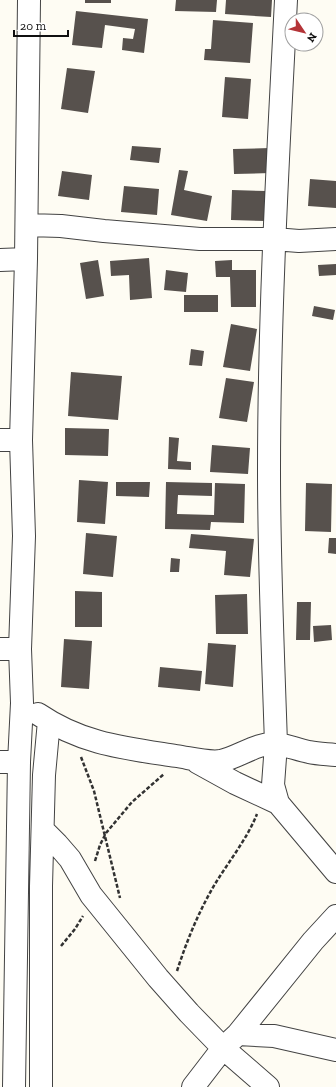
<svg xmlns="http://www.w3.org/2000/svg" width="336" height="1087" font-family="'Zilla Slab',serif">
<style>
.building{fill:#57514d}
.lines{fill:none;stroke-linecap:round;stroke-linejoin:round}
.minor-casing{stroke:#434343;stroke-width:24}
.path{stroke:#323232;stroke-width:2.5;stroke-dasharray:4 2;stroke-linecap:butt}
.minor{stroke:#fff;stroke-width:22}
</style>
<rect width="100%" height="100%" fill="#fefcf3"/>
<path class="building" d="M85 0H111V3H85Z
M176 0H217L216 12 175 11Z
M226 0H272L271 17 225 14Z
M76 11 148 19 144 53 122 50 123 38 133 39 135 29 105 25 102 48 72 45Z
M213 20 253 23 250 63 204 60 205 49H211Z
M67 68 95 71 88 113 61 109Z
M225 77 251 79 248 119 222 117Z
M132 146 161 148 159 163 130 160Z
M270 148 271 173 234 174 233 149Z
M179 170 188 171 184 190 212 196 207 221 171 215Z
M62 171 92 175 89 200 58 196Z
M310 179 336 181V208L308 206Z
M124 186 159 189 157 215 121 212Z
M232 190 267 191 266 221 231 220Z
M149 258 152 298 130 300 129 275 111 276 110 261Z
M98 260 104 296 86 299 80 263Z
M232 260V270H256V307H231L230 277H216L215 261Z
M336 264V275L319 276 318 265Z
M166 270 188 273 186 292 164 290Z
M184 295H218V312H184Z
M314 306 335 310 333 320 312 316Z
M231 324 257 329 250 371 223 367Z
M191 349 204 351 202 366 189 365Z
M71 372 122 376 118 420 68 416Z
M226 378 254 382 247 422 219 418Z
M65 428 109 429 108 456 65 455Z
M169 437 179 438 177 461 191 462V470L168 469Z
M212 445 250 448 248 474 210 472Z
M79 480 108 482 105 524 77 522Z
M116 482H150L149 497 116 496Z
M166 482 212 483V496L178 495 177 514 214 515 215 483 245 484 244 523 211 522 210 530 165 529Z
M306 483 332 484 331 532 305 531Z
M86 533 117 536 113 577 83 574Z
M191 534 254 539 250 577 224 575 226 551 189 548Z
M329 538H336V554L328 553Z
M171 558 180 559 179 572H170Z
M75 591 102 592V627H75Z
M247 594 248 634H216L215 595Z
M297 602H311L310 640H296Z
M331 625 332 640 314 642 313 626Z
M64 639 92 641 89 689 61 687Z
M208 643 236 645 233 687 205 684Z
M160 667 202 671 200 691 158 687Z"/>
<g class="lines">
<defs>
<path id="minor" d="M286 0C278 157 269 314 269 471 269 562 273 653 276 744L273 785 278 803 336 872
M27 225 61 226 104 231 200 239H274L299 241 336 239
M0 260 26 259
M0 440H21
M0 649H20
M38 714C82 744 124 748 176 756 190 758 207 763 221 761 239 757 258 742 276 744 287 745 298 750 309 752 318 754 327 754 336 755
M0 762H19
M197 762 235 783 278 803
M43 830 57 844 70 859 91 895 158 978 189 1013 223 1048 268 1087
M238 1034 274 1036 336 1050
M14 1087 19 762 22 703 20 649 24 536 21 440 26 259 29 0
M41 1087V886L44 775 49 721
M193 1087 223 1048 238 1034 313 941 336 916"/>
</defs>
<use href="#minor" class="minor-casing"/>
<path class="path" d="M81 757 94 791 120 898
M95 861 100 845 106 833 132 802 164 774
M61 946 75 929 83 916
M177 971C187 940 199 911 215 884 229 861 247 839 257 814"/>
<use href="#minor" class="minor"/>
</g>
<g transform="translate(304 32) rotate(125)"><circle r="19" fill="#ffffff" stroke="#9f9f9f"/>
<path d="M0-3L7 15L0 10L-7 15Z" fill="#b43438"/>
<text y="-6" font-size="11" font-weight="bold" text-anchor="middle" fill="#101010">N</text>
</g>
<path d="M14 30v6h54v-6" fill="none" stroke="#101010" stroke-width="2"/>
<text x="20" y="30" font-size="12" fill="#101010" stroke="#ffffff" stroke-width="3" paint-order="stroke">20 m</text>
</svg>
